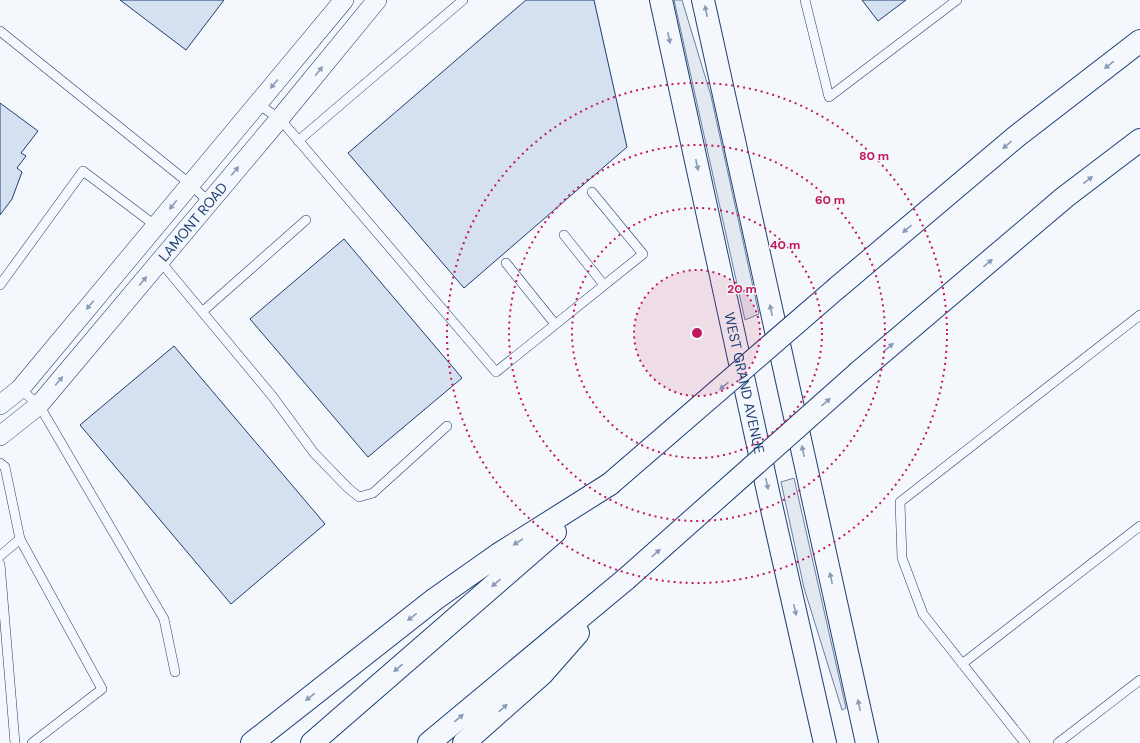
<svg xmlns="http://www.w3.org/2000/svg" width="1140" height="743" font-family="'DM Sans',sans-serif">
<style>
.green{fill:#e3e9f0;stroke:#687fa3}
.building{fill:#d5e0f0;stroke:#1d3f73}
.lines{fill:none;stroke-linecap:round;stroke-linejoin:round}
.lane-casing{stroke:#1d3f73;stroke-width:10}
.street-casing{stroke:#1d3f73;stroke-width:20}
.secondary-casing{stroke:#1d3f73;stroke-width:24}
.highway-casing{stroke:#1d3f73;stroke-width:24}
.lane{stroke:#f4f7fb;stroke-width:9}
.street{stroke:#f4f7fb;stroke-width:19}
.secondary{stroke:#f4f7fb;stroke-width:22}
.highway{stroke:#f4f7fb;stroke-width:22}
.highway-bridge-casing{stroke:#1d3f73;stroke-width:24;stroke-linecap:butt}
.highway-bridge{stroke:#f4f7fb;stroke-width:22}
.oneway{fill:#889bb7}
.ring{fill:none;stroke:#c2185b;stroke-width:2;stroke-dasharray:2 4}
.labels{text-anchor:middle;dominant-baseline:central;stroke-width:3;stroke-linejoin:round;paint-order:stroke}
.street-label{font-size:14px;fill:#1d3f73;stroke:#f4f7fb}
.centre{fill:#c2185b;stroke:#f4f7fb;stroke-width:2}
.ring-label{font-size:12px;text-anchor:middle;font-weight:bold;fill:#c2185b;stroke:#f4f7fb;stroke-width:3;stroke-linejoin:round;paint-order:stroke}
</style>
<rect width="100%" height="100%" fill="#f4f7fb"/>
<path class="green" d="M674 0H682L711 96 759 314 745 320Z
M794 478 846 708 842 710 804 588 781 482Z"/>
<path class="building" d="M120 0H224L186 50Z
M526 0H594L627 147 464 288 348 153Z
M862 0H906L878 21Z
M0 103 38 131 21 153 26 156 17 168 22 172 12 199 0 215Z
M344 239 462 378 368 457 250 319Z
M174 346 325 524 231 604 80 425Z"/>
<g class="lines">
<defs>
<path id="lane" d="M805 0 829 97 957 0
M0 31 190 184 209 202
M258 104 280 119 496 372 643 254 592 192
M298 141 463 0
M564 235 604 285
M160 261 273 397 314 453 348 488 359 497 373 493 447 426
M506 263 555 324
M0 285 83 171 156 226
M202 312 306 220
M20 389 39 405 164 619 175 672
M0 463 5 467 20 539 102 689 32 743
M0 556 20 539
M0 564 15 743
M962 664 1140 526
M1025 743 923 614 902 558 900 502 1140 315
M1058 743 1140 680"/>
<g id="street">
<path d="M0 405 20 389 344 0"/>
<path id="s1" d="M0 436 39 405 281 117 377 0"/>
</g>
<g id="secondary">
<path id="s2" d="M661 0 769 496 825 743"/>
<path d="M703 0 867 743"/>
</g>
<path id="highway" d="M838 287 1017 136 1140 41
M859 372 1065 197 1140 140
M252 743 435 599 499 554 610 484
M312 743 555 532
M429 743 626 579
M464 743 542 674 578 633"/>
</defs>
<use href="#lane" class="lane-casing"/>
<use href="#street" class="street-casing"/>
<use href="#secondary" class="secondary-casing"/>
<use href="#highway" class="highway-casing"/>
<use href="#lane" class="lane"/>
<use href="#street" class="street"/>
<use href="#secondary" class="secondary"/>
<use href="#highway" class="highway"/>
<defs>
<path id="highway-bridge" d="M610 484 838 287
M626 579 859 372"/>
</defs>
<use href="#highway-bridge" class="highway-bridge-casing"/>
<use href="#highway-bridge" class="highway-bridge"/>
</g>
<defs><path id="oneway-solid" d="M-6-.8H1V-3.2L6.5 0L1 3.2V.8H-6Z"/></defs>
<g class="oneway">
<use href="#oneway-solid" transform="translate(706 11) rotate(-102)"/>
<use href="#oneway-solid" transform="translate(669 38) rotate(78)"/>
<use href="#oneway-solid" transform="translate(1109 65) rotate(142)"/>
<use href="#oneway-solid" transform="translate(319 71) rotate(-51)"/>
<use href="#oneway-solid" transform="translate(274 84) rotate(130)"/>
<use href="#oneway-solid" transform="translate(1007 145) rotate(140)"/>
<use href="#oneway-solid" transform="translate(697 165) rotate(78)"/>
<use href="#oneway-solid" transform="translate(235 171) rotate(-50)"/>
<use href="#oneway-solid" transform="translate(1088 180) rotate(-38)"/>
<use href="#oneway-solid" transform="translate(173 205) rotate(129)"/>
<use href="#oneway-solid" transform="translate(907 229) rotate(140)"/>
<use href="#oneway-solid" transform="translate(988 263) rotate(-40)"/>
<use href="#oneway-solid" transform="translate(143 281) rotate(-50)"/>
<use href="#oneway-solid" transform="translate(90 305) rotate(130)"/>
<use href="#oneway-solid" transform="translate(771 310) rotate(-102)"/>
<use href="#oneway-solid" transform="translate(889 347) rotate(-40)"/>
<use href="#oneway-solid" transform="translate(59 381) rotate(-50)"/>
<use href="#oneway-solid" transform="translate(724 386) rotate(139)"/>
<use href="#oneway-solid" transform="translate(826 402) rotate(-42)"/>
<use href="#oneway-solid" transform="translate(803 451) rotate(-102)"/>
<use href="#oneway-solid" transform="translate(767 484) rotate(78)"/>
<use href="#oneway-solid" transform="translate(518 542) rotate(148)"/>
<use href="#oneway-solid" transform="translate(656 553) rotate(-42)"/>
<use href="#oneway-solid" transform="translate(831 578) rotate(-102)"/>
<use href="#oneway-solid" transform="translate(496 583) rotate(139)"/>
<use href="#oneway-solid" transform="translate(795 610) rotate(77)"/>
<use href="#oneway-solid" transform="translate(412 617) rotate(142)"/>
<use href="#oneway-solid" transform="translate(398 668) rotate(139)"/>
<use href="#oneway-solid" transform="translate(310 697) rotate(142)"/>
<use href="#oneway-solid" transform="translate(859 705) rotate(-102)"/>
<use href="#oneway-solid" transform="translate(503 708) rotate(-42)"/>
<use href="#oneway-solid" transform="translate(459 718) rotate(-40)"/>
</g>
<circle cx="697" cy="333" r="63" fill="#c2185b" fill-opacity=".12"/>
<g class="ring">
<circle cx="697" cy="333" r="63"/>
<circle cx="697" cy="333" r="125"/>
<circle cx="697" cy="333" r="188"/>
<circle cx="697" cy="333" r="250"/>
</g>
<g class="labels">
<g class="street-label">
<text stroke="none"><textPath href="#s1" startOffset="289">LAMONT ROAD</textPath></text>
<text stroke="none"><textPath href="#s2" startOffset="392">WEST GRAND AVENUE</textPath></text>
</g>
</g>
<circle cx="697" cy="333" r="6" class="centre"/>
<g class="ring-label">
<text x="874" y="160">80 m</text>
<text x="830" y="204">60 m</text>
<text x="785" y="249">40 m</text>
<text x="742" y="293">20 m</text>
</g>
</svg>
